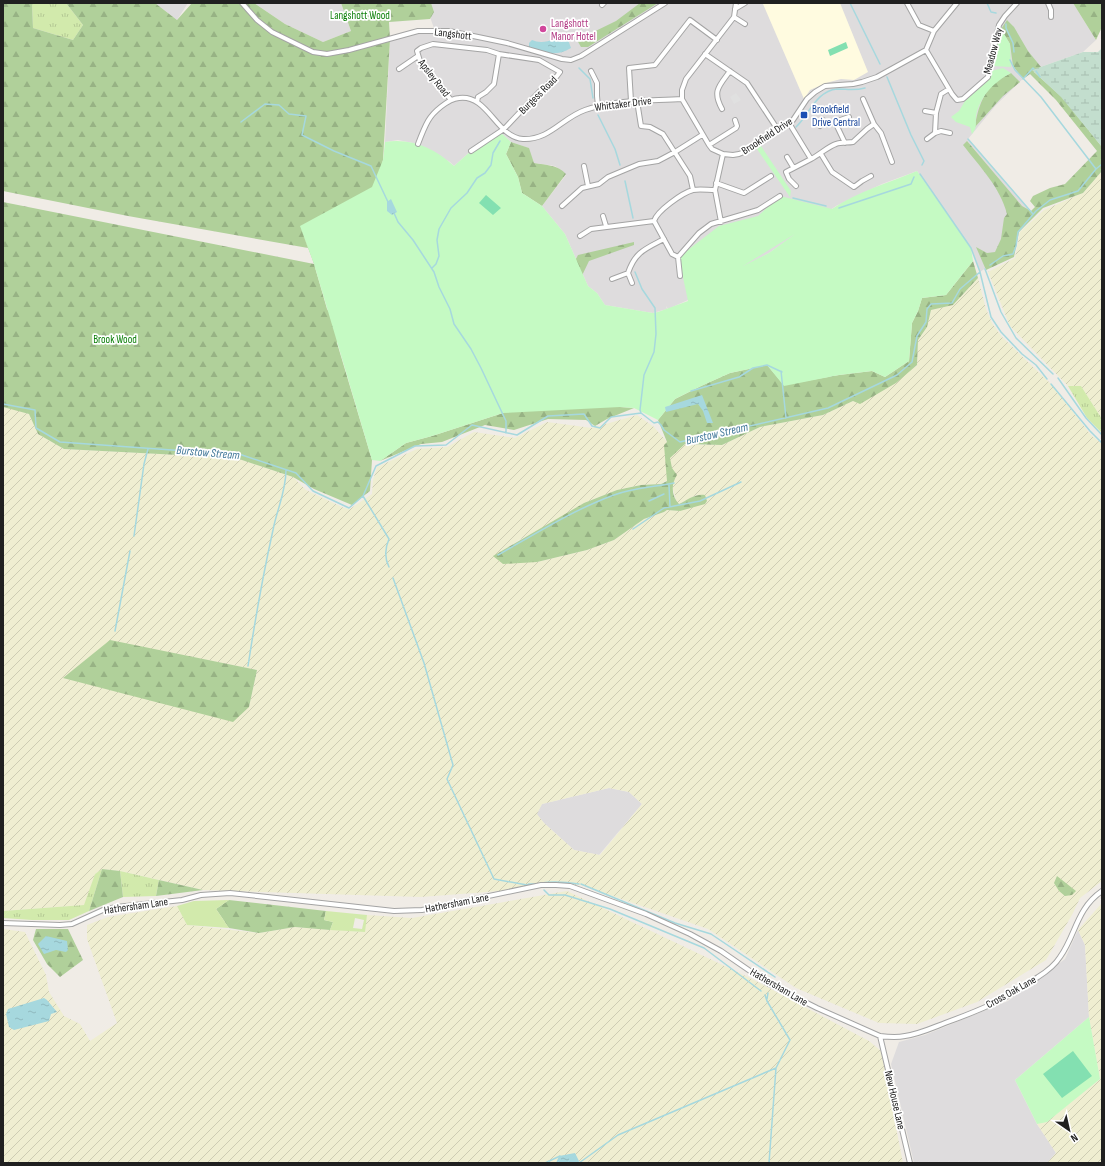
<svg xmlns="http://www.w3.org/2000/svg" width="1105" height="1166" font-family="'Sofia Sans Condensed',sans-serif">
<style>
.residential{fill:#dedcdd}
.education{fill:#fffbe0}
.farmland{fill:url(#farmland-furrows);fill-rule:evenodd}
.grass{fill:url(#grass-tufts)}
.forest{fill:url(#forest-firs)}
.wetland{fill:url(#wetland-marsh)}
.park{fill:#c5fac3;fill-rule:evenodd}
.garden{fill:#d2eaac;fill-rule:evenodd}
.pitch{fill:#83e0b1}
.parking{fill:#e0e0e0}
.water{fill:url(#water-ripples)}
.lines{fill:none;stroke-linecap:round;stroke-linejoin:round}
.stream{stroke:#a6d8de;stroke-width:1.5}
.minor-casing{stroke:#a4a4a4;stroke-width:6}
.minor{stroke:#fff;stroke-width:4}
.hotel-dot{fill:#d1479c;stroke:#fff;stroke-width:1.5}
.transit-dot{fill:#1a4fb4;stroke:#fff;stroke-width:1.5}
.labels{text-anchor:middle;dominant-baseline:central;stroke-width:3.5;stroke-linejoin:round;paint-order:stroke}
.park-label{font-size:11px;fill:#0e800b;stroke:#fff}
.hotel-label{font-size:11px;fill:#b23c85;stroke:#fff;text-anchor:start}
.street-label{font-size:11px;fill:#202020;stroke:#fff}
.transit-label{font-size:11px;fill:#164399;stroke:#fff;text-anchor:start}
.water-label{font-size:12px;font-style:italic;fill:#417799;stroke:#fff}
</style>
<defs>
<pattern id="farmland-furrows" width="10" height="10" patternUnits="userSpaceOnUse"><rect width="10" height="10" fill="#efeed1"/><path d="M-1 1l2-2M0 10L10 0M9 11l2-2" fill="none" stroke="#cdccb3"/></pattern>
<pattern id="grass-tufts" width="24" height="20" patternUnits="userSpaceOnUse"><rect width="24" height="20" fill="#d2eaac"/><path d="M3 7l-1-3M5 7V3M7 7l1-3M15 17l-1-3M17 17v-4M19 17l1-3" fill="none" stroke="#b4c894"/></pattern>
<pattern id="forest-firs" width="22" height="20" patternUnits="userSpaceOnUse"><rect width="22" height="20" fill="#b0d09a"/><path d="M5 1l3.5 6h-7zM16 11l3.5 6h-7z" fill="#97b284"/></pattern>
<pattern id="wetland-marsh" width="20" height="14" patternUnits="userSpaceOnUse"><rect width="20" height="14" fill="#c3dece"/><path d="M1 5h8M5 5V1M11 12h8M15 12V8" fill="none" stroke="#a7beb1"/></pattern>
<pattern id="water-ripples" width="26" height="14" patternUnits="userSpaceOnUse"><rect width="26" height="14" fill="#a6d8de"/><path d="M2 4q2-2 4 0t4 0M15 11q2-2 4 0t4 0" fill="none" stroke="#8fb9be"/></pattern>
</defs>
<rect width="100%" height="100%" fill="#f0ece6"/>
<path class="residential" d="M155 3H188L177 20Z
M254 3H341L351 31 323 42 285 24Z
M425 3H1073L1096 40 1083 52 1032 70 996 105 968 139 1033 214 1018 232 1016 246 1013 254 990 265 980 272 971 248 917 171 882 184 836 206 769 253 734 272 688 300 668 309 666 306 667 309 653 313 605 305 597 293 588 286 565 234 542 206 566 175 555 166 534 163 528 148 511 142 500 132 471 151 454 166 450 162 418 144 398 140 385 142 390 39 408 33 435 31Z
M609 788 629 792 642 804 599 855 574 850 544 823 536 814 542 804Z
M1078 930 1085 945 1089 1017 1015 1080 1037 1124 1056 1153 1047 1163H914L891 1064 899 1042 925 1035 1008 1001 1065 959Z"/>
<path class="education" d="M764 3H840L868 72 854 80 841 79 826 83 810 90 804 99 763 4Z"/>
<path class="farmland" d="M1102 171V419L1081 386H1068L1010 326 988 272 1015 258 1020 232 1044 210 1083 193Z
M978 278 986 309 992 323 1002 337 1051 384 1091 435 1102 444V881L1080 898 1073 913 1046 960 977 1002 917 1024 879 1023 796 988 708 929 581 885 421 897 203 890 120 871 102 869 95 874 85 905 3 911V406L29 414 38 434 64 449 236 458 293 477 306 490 344 508 350 509 372 494 373 480 377 467 417 449 447 447 474 432 515 438 547 422 592 428 637 415 654 427 667 442 690 445H722L760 427 823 415 853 401 917 366 918 340 927 327 931 310 953 305ZM674 480 672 486 677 503 679 504 698 494 680 511 667 510 664 512 644 519 614 540 587 550 537 562 494 556 519 540 543 528 584 503 617 490 641 485 661 484 665 481ZM110 641 257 670 249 707 64 678ZM609 788 629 792 642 804 600 855 574 850 544 823 537 814 542 804Z
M567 891 752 979 869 1041 881 1051 903 1163H3V929L25 932 46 975 49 992 64 1016 80 1024 90 1041 117 1023 87 939V925L108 917 177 906 187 925 259 933 295 927 364 932 367 915 412 918Z
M1102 903V1163H1047L1056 1153 1037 1124 1047 1121 1100 1079 1089 1017 1085 945 1078 930Z"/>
<path class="grass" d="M32 3H66L83 25 73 40 33 28Z
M1068 386H1081L1102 419V433L1087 418Z
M102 869 89 911 69 920H32L3 918V911L84 905 95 874Z
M120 871 159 880 156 896 123 897Z"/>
<path class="forest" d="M3 3H32L33 28 73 40 83 25 66 3H155L177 20 192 3H254L285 24 323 42 351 31 341 3H431L434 12 430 19 389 22 390 39 383 160 337 343 372 460 370 491 352 505 314 489 293 477 236 458 64 449 38 434 29 414 3 407V202L314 264 327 309 335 320 300 226 308 248 128 216 3 191Z
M640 3H658L588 47H581L577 40 616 21Z
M1073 3H1102V27L1096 40Z
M1007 20 1014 27 1028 51 1041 67 1034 72 1063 98 1102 147V171L1083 193 1043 208 1019 232 1014 257 986 270 976 247 987 253 995 252 1001 239 1004 218 1007 214C1000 187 980 167 963 145L967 141 1022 206 1031 211 1035 207 1030 201 1033 196 1050 188 1065 184 1097 151 1056 100 1030 74 1023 79 1013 66 1010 44 1001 29Z
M1011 73 1020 82 1003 96 975 127C977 111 983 91 997 81 1001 78 1006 76 1011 73Z
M511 142 529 148 534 163C546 165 558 165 566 174L542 206 522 193 518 177 506 154Z
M634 242V245L589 261 554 334 620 407 634 408 607 419 595 426 586 420 548 419 514 430 485 425 442 442 421 444 380 461 406 443 432 436 503 413 544 321 578 255Z
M973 261 978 278 953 305 931 310 927 327 918 340 917 365 896 383 860 404 853 401 823 415 760 427 722 445 685 444 670 458 672 468 677 475C671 484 671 496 679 504 687 500 696 493 705 495L707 501 705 504 680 511 667 510 664 512 644 519 614 540 587 550 537 562 503 564 493 556 584 503 617 490 641 485 661 484 667 481 664 445 667 442 658 420 675 399 701 386 730 373 767 365 784 385 839 375 872 371 885 377 909 361 912 323 918 311 922 298 946 295Z
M110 640 257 670 249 707 233 722 63 678Z
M102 869 120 871 123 897 89 911Z
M1057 876 1076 891 1072 895 1065 896 1059 891 1054 883Z
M159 880 203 890 156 896Z
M229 900 326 911 324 920 333 922 330 930 295 927 259 933 229 928 216 909Z
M36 929H68L83 960 60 977 47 964 33 940Z"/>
<path class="wetland" d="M1102 48V147L1061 97 1032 70 1083 52H1098Z"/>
<path class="park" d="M1001 29 1010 44 1011 67 992 66Z
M1003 68 1011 73C994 82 980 96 976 116 975 125 978 126 972 134L970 127 956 122 951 117 959 111 965 101 990 78 991 71Z
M500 132 511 142 506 154 518 177 522 193 542 206 565 234 588 286 597 293 605 305 653 313 658 312 688 301 681 268 680 258 684 253 719 226 758 216 780 196 832 209C858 191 889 183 917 171L971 248 973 261 946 295 922 298 918 311 912 323 909 361 885 377 872 371 839 375 784 386 767 365 730 373 701 386 675 399 658 420 634 408 620 407 503 413 432 436 406 443 380 461 372 460 314 264 300 226 372 187 383 160 385 142C412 138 434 148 454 166L471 151ZM795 234 769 253 743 266Z
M761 146 791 191 790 197 757 149Z
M1089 1017 1100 1079 1047 1122 1037 1124 1015 1080Z"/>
<path class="garden" d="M229 900 216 909 229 928 187 925 177 906 194 901Z
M326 911 367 915 365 932 330 930 333 922 324 920ZM355 918 364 920 362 929 353 928Z"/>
<path class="pitch" d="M846 42 848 48 830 56 828 50Z
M486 195 501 208 493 215 479 203Z
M1073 1051 1092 1076 1062 1098 1043 1074Z"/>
<path class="parking" d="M736 93 741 100 734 104 730 97Z"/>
<path class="water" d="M566 34 571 48C556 57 545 53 529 48V43L532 40C543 45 556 39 566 34Z
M391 199 397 212 392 215 387 211V202Z
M702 395 713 423H707L703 411 698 404 666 412 665 407Z
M46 936 67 941 68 950 66 952 56 950 44 954 38 944Z
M44 998 47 1000 57 1012 51 1014 49 1021 14 1030 9 1027 6 1014 8 1009Z
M575 1153 580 1163H556L559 1156Z"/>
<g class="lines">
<path class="stream" d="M850 3 880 64
M987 3 991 12 996 13
M1006 24V28L1013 43 1014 52
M1010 60 1015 70 1041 97 1096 169
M579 68 590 79 593 98
M1036 71 1040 77
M887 77 911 135 924 161 922 165
M1023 79 1033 68 1034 69
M598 115 615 149 620 165
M241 122 265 104 279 105 289 114 306 116 302 135 334 151 371 166 388 202
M796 127C809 115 816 91 837 89 847 89 854 91 865 88
M968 139 1033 214
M920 174 971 248 980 272 991 317 1001 332 1022 354 1036 365 1047 379
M625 181 633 218
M793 198 826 206
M839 208 911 184 914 177
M394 213 398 222 413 240 434 272 439 287 450 309 454 324 471 349 481 368 506 421V433
M990 265 1003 256 1013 254 1016 246 1018 232 1036 211 1050 200 1078 191 1096 169 1102 164
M432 268 436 264 439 256 437 240 439 229 451 208 467 193 477 178 485 173 491 165 493 153 500 141
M985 269 1001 312 1016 338 1053 374
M635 272 642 289 655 308 656 334 654 352 644 375 640 410 641 413
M781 371 786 418
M1058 378 1086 418 1102 435
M1051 384 1090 431 1102 443
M691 391 739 377 753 368 767 365 782 372
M3 404 35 410 36 428 60 442 242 455 296 473 313 491 349 508 363 496 376 466 415 446 446 445 472 425 517 435 548 416 584 414 592 426 600 428 611 417 641 413 654 423 658 422 661 425 664 430 680 442 828 408 897 375 912 362 917 336 926 322 927 309 931 304 952 303 960 289 980 272
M669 485 670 507
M363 496 389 539C385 548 384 557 389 567
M649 501 664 494
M633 529 664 508 700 501 741 482
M134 536 144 464 148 449
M498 555C535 534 573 510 614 495 633 488 654 487 674 483
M393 578 424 663 453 765 447 779 494 879 527 885 529 884H535
M115 631 130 551
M248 666C255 620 263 575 273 530 277 509 286 492 286 470
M541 883C554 881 566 882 579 884
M581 884 675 923 711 934 775 977
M544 890 549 895H565L610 909 704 948 761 991
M765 995 767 1001 790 1040 776 1068 769 1163
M767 999 768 993
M545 1163 560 1156
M579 1163 618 1135 776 1068"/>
<defs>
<path id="minor" d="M242 3 257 20 272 32 313 52 327 54 349 50 418 31H449L507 43 562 59 571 60 581 56 665 3
M736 3 734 17 686 79 682 90V99L709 145 712 149 723 154 733 155 739 154 744 152 793 120 807 99 815 92 825 86 853 84 862 82 877 77 926 50 934 31 957 3
M907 3 919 25 934 31
M1048 3 1051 10V17
M602 5 604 3
M735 9 745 3
M734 17 745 24
M926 50 952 94 957 100 963 99 988 77 989 69 999 25 1005 16 1017 3
M705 54 747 83 778 130
M399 69 418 56
M591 71 597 83V96L598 106
M451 100 420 61 417 51 421 48 433 44 487 50 499 54 494 84 486 92 478 97 477 102
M631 101 629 68 655 65 690 20 717 40
M637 101 641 126 650 127 663 134 690 176 693 190
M722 109C712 91 719 86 730 71
M925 111 936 113
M835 122 845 143
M789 123 811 159C819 155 829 146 836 144 841 142 848 143 853 142L867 129 874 124 863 99
M874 124 881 133 892 162
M820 126 823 120 829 124 849 117
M935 133 941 131 950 133
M927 139 935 133 936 113 941 94 949 89
M418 144C421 136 424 128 428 121 433 112 448 99 459 98 488 94 496 137 523 139 550 140 562 118 585 110 615 99 650 101 682 99
M709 145 736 128 737 126 735 120
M471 151 504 129 539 92 557 76 560 72 539 60 499 54
M821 154 832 172 854 187 862 181 871 176
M787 157 793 167
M584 166 588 186
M716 183 744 193 771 176
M796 186 789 179 786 172 811 159
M562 206 582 188 599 184 608 177 639 164 658 161 675 152 702 135
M603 216 606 226
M654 221 672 254 678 257 680 276
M721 222 715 190 723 154
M580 236 591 229 654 221C657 211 682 193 693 190 699 189 708 190 715 190
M678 257 699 233 711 224 758 210 780 196
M628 273 632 283
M612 279 628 273C635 252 645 249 664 239
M3 923 60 925 72 924 103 910 116 907 182 900 201 895 230 893 394 911 422 910 541 885H556L570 886 646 914 690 934 721 951 769 984 817 1008 880 1036C888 1037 896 1038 905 1036 919 1034 932 1028 945 1023 978 1011 1010 998 1038 977 1046 972 1055 965 1060 957 1076 935 1076 909 1102 891
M880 1036 910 1163"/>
</defs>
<use href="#minor" class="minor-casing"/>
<use href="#minor" class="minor"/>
</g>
<circle class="hotel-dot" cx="543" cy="29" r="4"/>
<rect class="transit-dot" x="800" y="111" width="8" height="8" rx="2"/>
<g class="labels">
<g class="park-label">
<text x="360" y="15">Langshott Wood</text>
<text x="115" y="339">Brook Wood</text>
</g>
<g class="hotel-label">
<text x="551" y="23">Langshott<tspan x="551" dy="13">Manor Hotel</tspan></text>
</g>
<g class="street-label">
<text transform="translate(453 34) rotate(7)">Langshott</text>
<text transform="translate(993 51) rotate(-75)">Meadow Way</text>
<text transform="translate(434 78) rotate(52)">Apsley Road</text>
<text transform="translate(538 95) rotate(-45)">Burgess Road</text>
<text transform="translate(623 104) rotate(-7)">Whittaker Drive</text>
<text transform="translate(767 136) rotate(-33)">Brookfield Drive</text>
<text transform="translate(457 903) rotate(-11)">Hathersham Lane</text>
<text transform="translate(136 906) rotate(-8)">Hathersham Lane</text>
<text transform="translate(779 987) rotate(30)">Hathersham Lane</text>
<text transform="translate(1011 992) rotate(-29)">Cross Oak Lane</text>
<text transform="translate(895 1100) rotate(77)">New House Lane</text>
</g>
<g class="transit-label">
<text x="812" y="109">Brookfield<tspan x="812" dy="13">Drive Central</tspan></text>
</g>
<g class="water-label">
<text transform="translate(717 434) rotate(-13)">Burstow Stream</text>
<text transform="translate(208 453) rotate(5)">Burstow Stream</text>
</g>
</g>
<rect width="1105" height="1166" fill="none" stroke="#202020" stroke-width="8"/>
<g transform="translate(1069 1130) rotate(146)" stroke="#ffffff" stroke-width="3" paint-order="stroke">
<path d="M0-3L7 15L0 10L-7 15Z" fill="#202020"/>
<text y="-6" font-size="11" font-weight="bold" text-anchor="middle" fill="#202020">N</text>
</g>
</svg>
